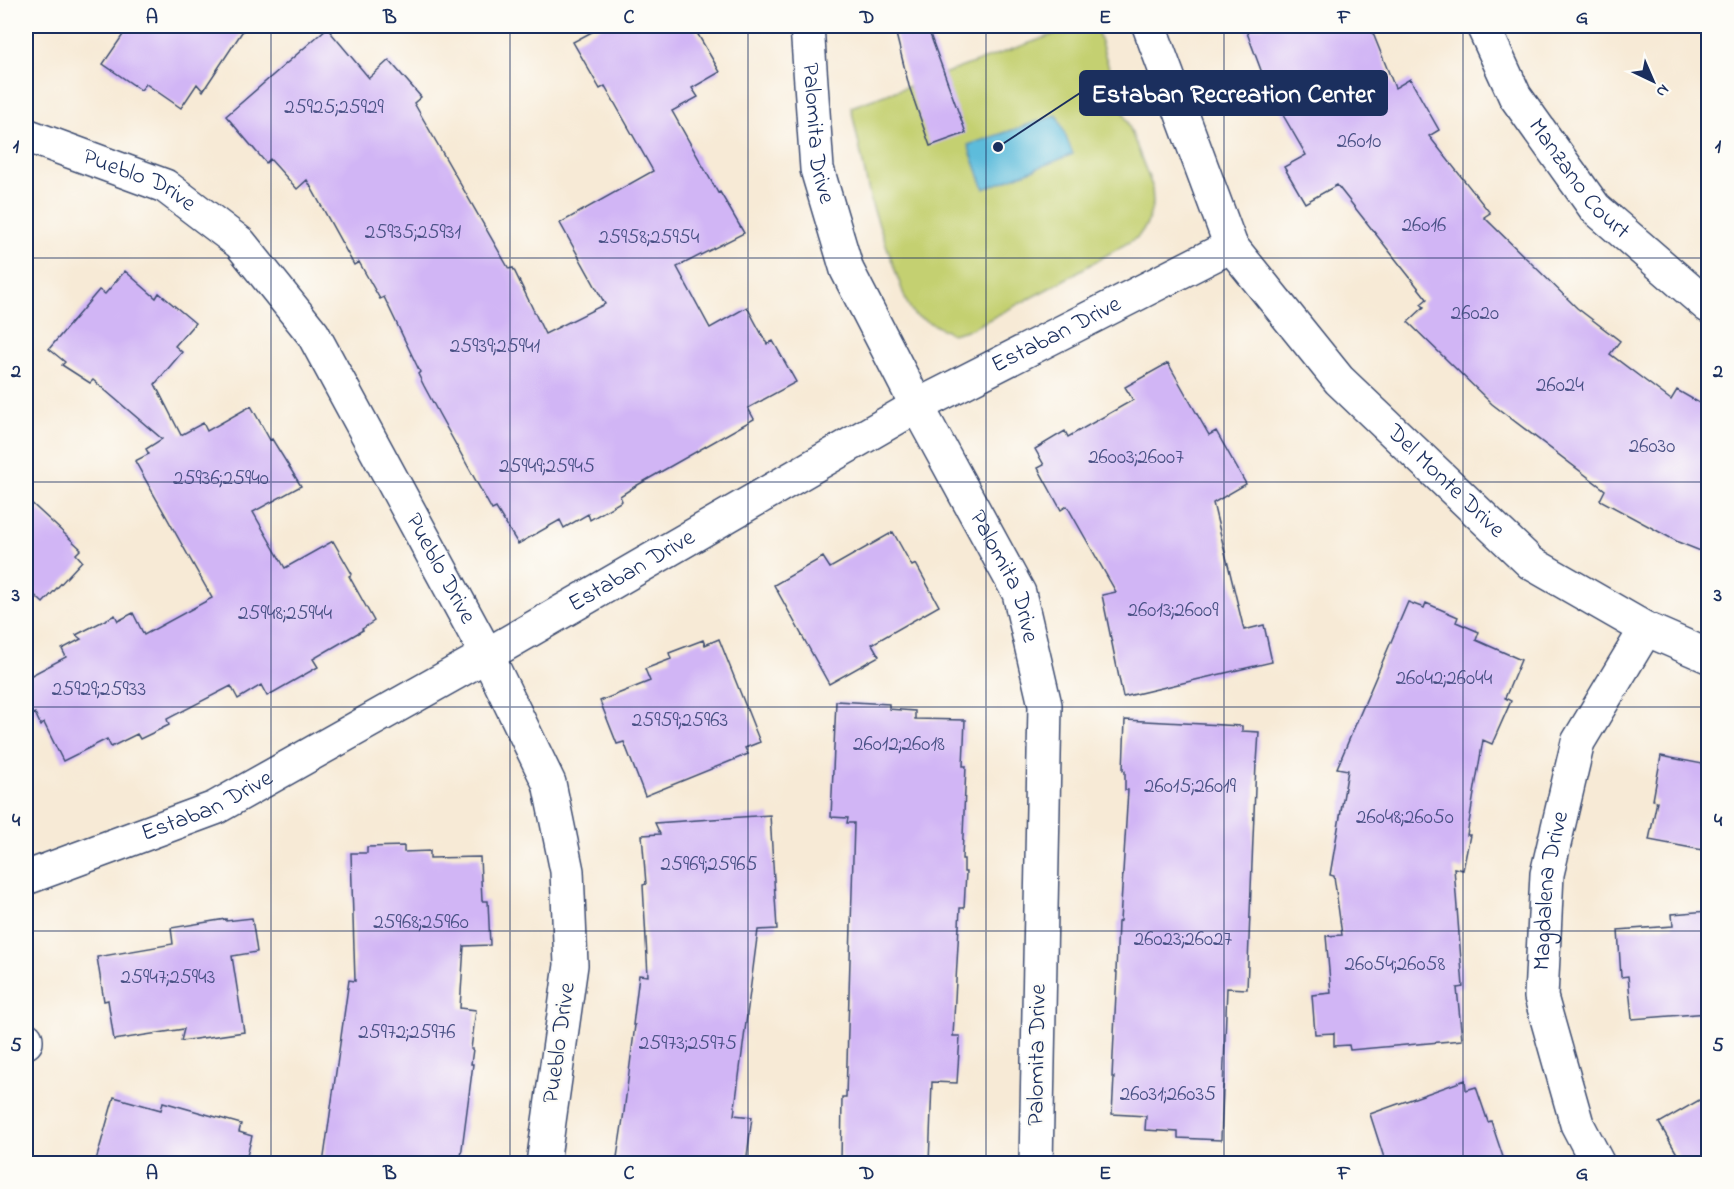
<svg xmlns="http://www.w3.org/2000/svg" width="1734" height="1189" font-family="'Indie Flower',sans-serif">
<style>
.green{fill:#c4d071;stroke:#708068;stroke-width:1.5}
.water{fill:#5dbcdb;stroke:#3c769c;stroke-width:1.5}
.building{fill:#d1b5f5}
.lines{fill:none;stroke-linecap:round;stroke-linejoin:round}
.minor-casing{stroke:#3c4b70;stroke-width:36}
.minor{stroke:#fff;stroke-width:33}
.grid{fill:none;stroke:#1b2f5e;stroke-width:1.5;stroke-opacity:0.55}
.labels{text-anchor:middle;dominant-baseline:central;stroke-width:4.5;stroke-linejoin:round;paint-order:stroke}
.number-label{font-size:21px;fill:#485084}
.street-label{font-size:24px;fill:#1b2f5e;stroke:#fdfcf7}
.leader{fill:none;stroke:#1b2f5e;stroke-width:2}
.callout-dot{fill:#1b2f5e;stroke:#fdfcf7;stroke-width:2}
.callout{fill:#1b2f5e;stroke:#1b2f5e;stroke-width:2}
.callout-label{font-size:26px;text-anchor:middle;font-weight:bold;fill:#fff}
.neatline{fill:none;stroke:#1b2f5e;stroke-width:2}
.grid-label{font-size:20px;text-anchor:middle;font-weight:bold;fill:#1b2f5e}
</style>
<rect width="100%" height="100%" fill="#fdfcf7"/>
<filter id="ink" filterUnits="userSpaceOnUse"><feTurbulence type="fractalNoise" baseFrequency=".0167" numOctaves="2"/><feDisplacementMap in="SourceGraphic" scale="12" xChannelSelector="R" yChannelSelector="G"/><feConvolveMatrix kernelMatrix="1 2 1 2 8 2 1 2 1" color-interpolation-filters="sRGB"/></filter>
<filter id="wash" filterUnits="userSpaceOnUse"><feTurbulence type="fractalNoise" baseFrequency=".008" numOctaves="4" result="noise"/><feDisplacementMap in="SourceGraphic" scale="24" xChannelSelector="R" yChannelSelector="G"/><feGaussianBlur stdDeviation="1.35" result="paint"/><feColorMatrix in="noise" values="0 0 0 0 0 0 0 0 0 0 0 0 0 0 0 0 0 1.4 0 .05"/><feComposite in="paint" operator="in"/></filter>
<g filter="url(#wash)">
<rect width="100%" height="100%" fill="#f7ead6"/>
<path class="green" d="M1077 26H1096L1119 100 1152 186 1153 204 1147 224 1138 237 1055 285 971 329 952 334 914 315 906 301 871 202 851 107Z"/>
<path class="water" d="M1057 115 1073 154 984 189 968 145Z"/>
<g id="blocks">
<path class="building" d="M129 26H246L203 91 197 84 181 108 146 84 141 90 103 64Z
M603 26H693L720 72 692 88 698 97 672 111 718 193 720 192 744 233 677 267 710 328 747 307 767 344 773 341 796 382 748 408 754 419 634 487 620 496 622 501 590 520 588 514 564 528 560 520 518 544 496 508 492 510 439 414 424 386 418 374 420 372 384 297 380 299 359 262 354 265 307 180 297 189 270 159 266 163 226 116 327 28 369 78 389 60 421 97 414 103 509 269 513 268 545 334 605 304 560 223 653 171 605 86 600 89 573 42Z
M894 26H927L966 133 930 146 909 86Z
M1267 26H1370L1395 88 1410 79 1439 130 1429 136 1490 213 1484 217 1577 308 1620 341 1610 354 1671 400 1677 390 1708 408V554L1678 542 1600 500 1605 490 1492 404 1408 322 1424 307 1421 304 1427 299 1337 185 1305 203 1284 167 1306 155 1268 89 1246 30Z
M125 271 156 298 159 293 195 323 175 346 182 352 155 384 181 435 203 423 207 431 251 406 270 440 272 439 301 486 253 512 285 568 333 541 352 574 349 576 374 621 362 629 363 630 313 659 318 667 267 696 261 685 238 699 231 686 167 719 169 725 140 739 137 734 111 747 107 739 63 761 44 723 41 726 35 713 26 717V678L66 657 62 649 81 639 76 635 115 615 118 621 133 613 144 635 212 598 135 461 149 454 146 449 162 439 93 380 90 383 62 365 65 362 49 349 99 290 105 294Z
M1168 363 1209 435 1216 431 1246 484 1213 503 1244 630 1264 625 1272 662 1123 697 1102 595 1116 592 1067 506 1061 510 1038 468 1044 465 1035 449 1065 431 1068 437 1133 400 1125 387Z
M26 498 81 549 76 554 82 561 43 603 26 587Z
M893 532 912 566 916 564 939 606 872 644 879 656 829 684 774 585 823 557 830 568Z
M1408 602 1424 608 1426 603 1458 617 1456 622 1479 632 1476 640 1521 660 1505 698 1511 701 1492 744 1483 740 1467 835H1470L1463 870 1454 868 1463 987 1457 988 1462 1040 1350 1050 1349 1045 1334 1046V1033L1315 1034 1312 995 1331 993 1326 936 1342 935 1334 876 1330 875 1348 770 1337 768Z
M719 639 760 742 745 748 748 754 645 796 624 742 617 744 600 701 650 681 645 669 671 659 669 653 703 640 705 645Z
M836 701 889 704V709L915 711V719L965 720 963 766H966L962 859H964V872H966L964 908H960L953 1036H960L957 1083 932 1082 929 1164H841L842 1097H846L854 823H847L848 818 831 817Z
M1125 720 1242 726V731L1259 732 1257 763H1256L1247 989 1227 988 1221 1140 1178 1138V1132L1145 1130 1146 1116 1112 1114 1114 1077H1112L1117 972H1116L1118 922 1120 921 1128 790H1125V771L1123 770Z
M1661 756 1708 765V851L1649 840 1657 801 1653 800Z
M770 815 777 929 758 930 734 1115 752 1117 746 1164H616L624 1112 635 1025H633L639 975 648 976 643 885 646 884 642 835 660 834 655 823Z
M404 846V852L430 851V858L480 857 482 901H488L490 945 464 946 460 1008 476 1010 471 1049H473L471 1064H473L460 1164H323L349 980 355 981 351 853H367V847Z
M1708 911V1013L1632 1019 1628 976 1621 977 1618 930 1673 926 1672 914Z
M252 918 257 952 232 956 244 1032 181 1041 184 1029 114 1040 108 1000 104 1001 97 957 173 944 171 928 226 919V921Z
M1465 1080 1466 1090 1476 1087 1488 1122 1491 1121 1503 1157 1486 1164H1386L1370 1114Z
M1708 1095V1164H1683L1659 1123Z
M114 1097 161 1110 163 1102 241 1124 239 1132 252 1136 245 1164H95Z"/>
</g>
</g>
<g filter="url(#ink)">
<use href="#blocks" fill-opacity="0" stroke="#3c4b70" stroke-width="1.5"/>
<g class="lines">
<defs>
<g id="minor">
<path id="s1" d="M807 26 817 169 847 270 917 406 1019 593 1045 705 1036 1164"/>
<path id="s2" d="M1149 26 1231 246 1339 380 1531 563 1646 629 1708 656"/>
<path id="s3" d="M1483 26 1515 96 1595 208 1708 306"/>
<path id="s4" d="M26 135 165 186 240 243 313 334 487 655 549 783 567 871 571 965 543 1164"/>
<path id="s5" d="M26 878 215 808 487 655 917 406 1231 246"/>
<path d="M26 1039V1042"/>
<path id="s6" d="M1598 1164 1577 1124 1541 997 1547 874 1578 742 1646 629"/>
</g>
</defs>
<use href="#minor" class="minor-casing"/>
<use href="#minor" class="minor"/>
</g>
</g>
<path class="grid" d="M271 26V1164M510 26V1164M748 26V1164M986 26V1164M1224 26V1164M1463 26V1164M26 258H1708M26 482H1708M26 707H1708M26 931H1708"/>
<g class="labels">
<g class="number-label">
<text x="334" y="108">25925;25929</text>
<text x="1359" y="142">26010</text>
<text x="1424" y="226">26016</text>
<text x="413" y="233">25935;25931</text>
<text x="649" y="238">25958;25954</text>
<text x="1475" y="314">26020</text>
<text x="495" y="347">25939;25941</text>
<text x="1560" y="386">26024</text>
<text x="1652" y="447">26030</text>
<text x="1136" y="458">26003;26007</text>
<text x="547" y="467">25949;25945</text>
<text x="221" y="479">25936;25940</text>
<text x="1173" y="611">26013;26009</text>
<text x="285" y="614">25948;25944</text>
<text x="1444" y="679">26042;26044</text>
<text x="99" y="690">25929;25933</text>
<text x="680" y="721">25959;25963</text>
<text x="899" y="745">26012;26018</text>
<text x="1190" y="787">26015;26019</text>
<text x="1405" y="818">26048;26050</text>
<text x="709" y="865">25969;25965</text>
<text x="421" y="923">25968;25960</text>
<text x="1183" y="940">26023;26027</text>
<text x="1395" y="965">26054;26058</text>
<text x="168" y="978">25947;25943</text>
<text x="407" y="1033">25972;25976</text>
<text x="688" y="1044">25973;25975</text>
<text x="1168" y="1095">26031;26035</text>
</g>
<g class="street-label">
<text stroke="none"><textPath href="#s1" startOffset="108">Palomita Drive</textPath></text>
<text stroke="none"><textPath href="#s3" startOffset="182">Manzano Court</textPath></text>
<text stroke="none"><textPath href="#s4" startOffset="122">Pueblo Drive</textPath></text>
<text stroke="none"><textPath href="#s5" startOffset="1167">Estaban Drive</textPath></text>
<text stroke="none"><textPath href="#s2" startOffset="554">Del Monte Drive</textPath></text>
<text stroke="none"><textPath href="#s4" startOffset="626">Pueblo Drive</textPath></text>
<text stroke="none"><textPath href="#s5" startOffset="681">Estaban Drive</textPath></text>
<text stroke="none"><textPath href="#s1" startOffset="594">Palomita Drive</textPath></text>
<text stroke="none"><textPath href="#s5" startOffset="195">Estaban Drive</textPath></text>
<text stroke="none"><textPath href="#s6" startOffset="284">Magdalena Drive</textPath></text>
<text transform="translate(560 1043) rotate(-82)">Pueblo Drive</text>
<text transform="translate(1038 1055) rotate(-89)">Palomita Drive</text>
</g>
</g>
<path class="leader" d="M998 147L1080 93"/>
<circle class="callout-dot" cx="998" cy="147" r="6"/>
<rect class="callout" x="1080" y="71" width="307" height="44" rx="6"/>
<g class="callout-label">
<text x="1233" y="102">Estaban Recreation Center</text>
</g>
<rect width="1734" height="1189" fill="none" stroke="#fdfcf7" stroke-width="66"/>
<g transform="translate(1653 81) rotate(136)" stroke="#fdfcf7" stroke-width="4.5" paint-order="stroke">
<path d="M0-4.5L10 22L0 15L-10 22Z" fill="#1b2f5e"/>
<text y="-9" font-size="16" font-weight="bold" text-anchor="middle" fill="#1b2f5e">N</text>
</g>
<rect x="33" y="33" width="1668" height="1123" class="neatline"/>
<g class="grid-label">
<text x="152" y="23">A</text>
<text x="390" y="23">B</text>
<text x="629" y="23">C</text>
<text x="867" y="23">D</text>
<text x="1105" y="23">E</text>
<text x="1344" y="23">F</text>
<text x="1582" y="23">G</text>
<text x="16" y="152">1</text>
<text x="1718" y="152">1</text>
<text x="16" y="377">2</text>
<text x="1718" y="377">2</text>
<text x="16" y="601">3</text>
<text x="1718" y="601">3</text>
<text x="16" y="826">4</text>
<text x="1718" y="826">4</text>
<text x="16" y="1051">5</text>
<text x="1718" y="1051">5</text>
<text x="152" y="1179">A</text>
<text x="390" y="1179">B</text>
<text x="629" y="1179">C</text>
<text x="867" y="1179">D</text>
<text x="1105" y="1179">E</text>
<text x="1344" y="1179">F</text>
<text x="1582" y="1179">G</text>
</g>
</svg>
